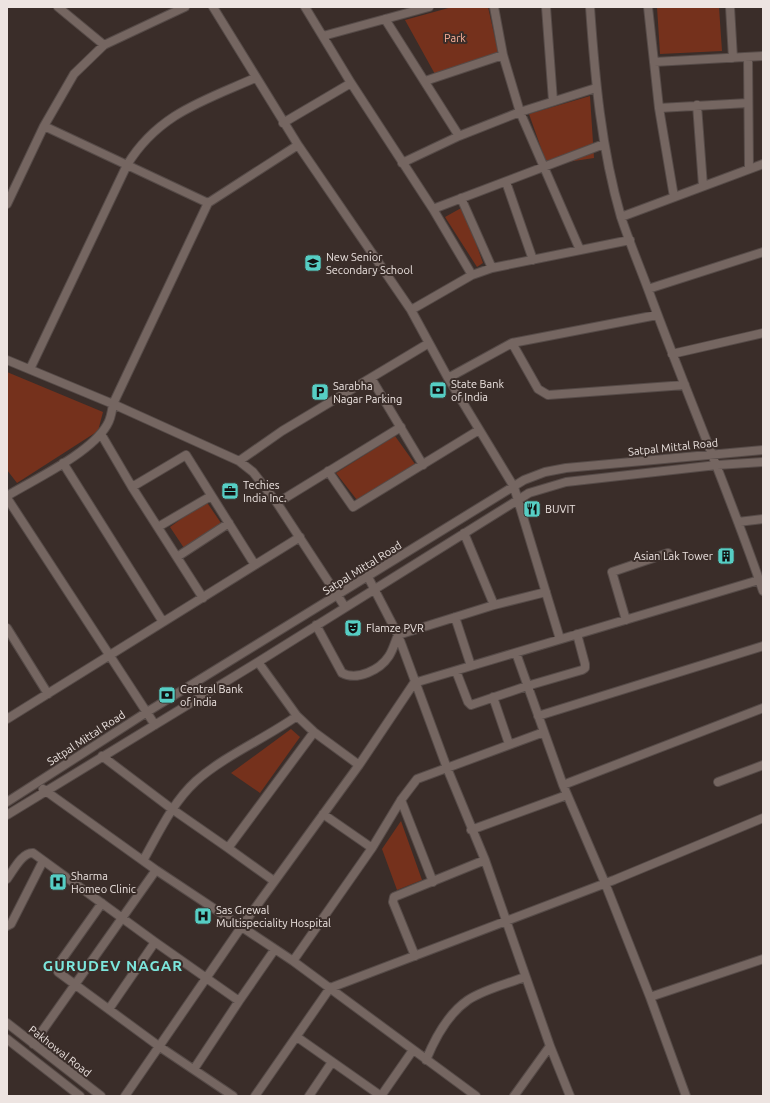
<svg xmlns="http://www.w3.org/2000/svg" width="770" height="1103" font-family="Ubuntu,sans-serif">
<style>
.green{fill:#75311c}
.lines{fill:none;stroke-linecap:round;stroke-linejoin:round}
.minor-casing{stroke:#564b48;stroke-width:10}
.minor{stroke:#756661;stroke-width:8}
.labels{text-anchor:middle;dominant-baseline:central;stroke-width:4;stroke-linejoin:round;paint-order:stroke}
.park-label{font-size:11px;fill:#fdb39c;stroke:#3a2d29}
.poi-label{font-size:11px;fill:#ede4e1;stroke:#3a2d29;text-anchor:start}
.street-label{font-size:11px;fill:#ede4e1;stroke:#3a2d29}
.district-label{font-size:15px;font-weight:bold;letter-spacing:1px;fill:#7ce6dc;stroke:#3a2d29}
</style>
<rect width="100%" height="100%" fill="#3a2d29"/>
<path class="green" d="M452 7H488L499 56 436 76 405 20Z
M657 7H719L722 51 660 54Z
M590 96 594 158 547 165 529 114Z
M463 207 483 263 477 267 445 217Z
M7 372 103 412 98 431 17 483 7 470Z
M395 436 415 464 357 500 336 473Z
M206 501 221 523 184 548 170 527Z
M291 729 300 737 260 793 231 773Z
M401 821 422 880 397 890 382 849Z"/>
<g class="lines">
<defs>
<path id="minor" d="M58 7 104 45
M213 7 298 145 411 310 448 378 514 487 560 639
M305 7 351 83 433 209 472 275 411 310
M494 7 503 55 520 112 580 250
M546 7 553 101
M590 7C595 78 601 148 621 217 629 241 639 265 648 289 685 390 728 489 763 591
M648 7 659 108 674 197
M730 7 733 58
M385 19 459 136 402 163
M323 36 429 7
M748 57 749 169
M654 62 763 56
M425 81 503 55
M697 105 703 186
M659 108 748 103
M283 123 351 83
M44 126 208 203
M459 136 520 112 596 88
M506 182 533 260
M461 198 492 268
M7 204 44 126 74 74 104 45 185 7
M433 209 604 144
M621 217 763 164
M472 275 492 268 630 240
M648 289 763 252
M512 343 538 389 548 395 685 385
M672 354 763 333
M7 360 113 404 239 461 253 472 277 503 345 607
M30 369 127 165C158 114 203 101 255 78
M371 378 423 465
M448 378 512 343 657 315
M101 434 132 487
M239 461 282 431 429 343
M63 463 163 622
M328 471 353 507 479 430
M7 496C35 479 91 453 107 425 111 419 112 411 113 404L208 203 298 145
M7 498 155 725
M277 503 401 427
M738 522 763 519
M158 527 211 496
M464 533 494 605
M177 557 229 523
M368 577 398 635 447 768 485 860 550 1046 570 1096
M203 598 132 487 186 455 255 565
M455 617 471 666
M626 620 612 572 668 553
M316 625 342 673C357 681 380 670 389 656 393 650 395 642 398 635L494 605 546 592
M7 628 48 694
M516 653 563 785 605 883 650 997
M258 662 297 716 314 732 359 765 414 683 759 580
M456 671 468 702 471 705 527 686 582 670 585 668V664L577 634
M493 697 509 744
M538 716 763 646
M7 719 300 537
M102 756 172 809 228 848 314 732
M718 782 763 765
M563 785 763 708
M43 789 156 870 293 961 476 1096
M401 800 433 882
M7 802 147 712 524 480 545 472 566 468 763 450
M323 814 372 848
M7 815 258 662 529 493 566 482 717 465 763 462
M471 830 567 795
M228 848 274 881
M144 859C159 832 173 802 196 781 224 756 266 738 297 716
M7 879C13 871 22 852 33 853L155 942 239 1001 275 949
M102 903 58 965V972L160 1047 233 1096
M7 926 11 924 43 861
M415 956 393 902 394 897 485 860
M293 961 372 848 401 800 417 779 544 732
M109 1009 155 942
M7 1023 101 1096
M297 1037 381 1096 413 1050
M7 1039 80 1096
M33 1044 156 870
M426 1060C435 1038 449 1013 468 1000 485 989 507 984 525 977
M194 1069 239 1001
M125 1096 242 926 359 765
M255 1096 330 988 614 880 763 818
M309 1096 332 1062
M514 1096 550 1046
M686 1096 650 997 763 959"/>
</defs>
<use href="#minor" class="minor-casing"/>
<use href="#minor" class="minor"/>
</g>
<defs>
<symbol id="school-square" viewBox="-11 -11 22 22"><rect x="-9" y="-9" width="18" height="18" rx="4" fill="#56cec4" stroke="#3a2d29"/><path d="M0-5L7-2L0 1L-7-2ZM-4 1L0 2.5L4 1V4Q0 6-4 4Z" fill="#111"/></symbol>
<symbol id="bank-square" viewBox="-11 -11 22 22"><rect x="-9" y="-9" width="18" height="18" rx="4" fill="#56cec4" stroke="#3a2d29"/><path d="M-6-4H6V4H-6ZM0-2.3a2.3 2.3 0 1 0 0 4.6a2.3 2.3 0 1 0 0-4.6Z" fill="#111"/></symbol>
<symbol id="parking-square" viewBox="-11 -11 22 22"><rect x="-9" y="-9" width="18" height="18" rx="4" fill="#56cec4" stroke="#3a2d29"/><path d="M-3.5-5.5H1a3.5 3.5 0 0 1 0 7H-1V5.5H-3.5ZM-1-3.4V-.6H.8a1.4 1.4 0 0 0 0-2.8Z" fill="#111"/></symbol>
<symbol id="office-square" viewBox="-11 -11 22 22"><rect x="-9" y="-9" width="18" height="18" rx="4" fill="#56cec4" stroke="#3a2d29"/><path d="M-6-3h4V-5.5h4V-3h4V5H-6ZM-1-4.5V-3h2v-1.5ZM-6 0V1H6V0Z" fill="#111"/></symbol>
<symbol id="restaurant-square" viewBox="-11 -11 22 22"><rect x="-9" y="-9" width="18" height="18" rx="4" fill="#56cec4" stroke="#3a2d29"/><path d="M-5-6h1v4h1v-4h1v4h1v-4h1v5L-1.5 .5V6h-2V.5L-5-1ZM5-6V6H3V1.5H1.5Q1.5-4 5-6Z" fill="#111"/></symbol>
<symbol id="building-square" viewBox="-11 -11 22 22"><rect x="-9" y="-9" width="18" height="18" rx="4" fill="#56cec4" stroke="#3a2d29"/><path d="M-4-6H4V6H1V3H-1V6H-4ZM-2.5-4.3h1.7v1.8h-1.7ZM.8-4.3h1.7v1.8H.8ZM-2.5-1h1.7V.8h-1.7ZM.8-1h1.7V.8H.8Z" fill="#111"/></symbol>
<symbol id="theatre-square" viewBox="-11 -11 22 22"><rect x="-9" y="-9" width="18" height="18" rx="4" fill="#56cec4" stroke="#3a2d29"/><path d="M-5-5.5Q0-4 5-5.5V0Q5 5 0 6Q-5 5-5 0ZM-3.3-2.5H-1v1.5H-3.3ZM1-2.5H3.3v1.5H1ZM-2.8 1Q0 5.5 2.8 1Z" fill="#111"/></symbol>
<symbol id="hospital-square" viewBox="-11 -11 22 22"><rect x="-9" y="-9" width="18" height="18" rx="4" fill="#56cec4" stroke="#3a2d29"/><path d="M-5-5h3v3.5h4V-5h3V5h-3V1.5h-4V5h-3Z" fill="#111"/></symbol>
</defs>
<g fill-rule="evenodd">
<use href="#school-square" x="303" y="253" width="20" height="20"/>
<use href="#bank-square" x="428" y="380" width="20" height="20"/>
<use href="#parking-square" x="310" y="382" width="20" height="20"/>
<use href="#office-square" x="220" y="481" width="20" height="20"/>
<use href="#restaurant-square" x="522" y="499" width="20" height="20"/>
<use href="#building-square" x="716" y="546" width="20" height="20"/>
<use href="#theatre-square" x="343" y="618" width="20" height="20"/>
<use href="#bank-square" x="157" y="685" width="20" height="20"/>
<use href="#hospital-square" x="48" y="872" width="20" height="20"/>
<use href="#hospital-square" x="193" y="906" width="20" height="20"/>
</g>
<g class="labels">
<g class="park-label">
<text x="455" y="38">Park</text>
</g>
<g class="poi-label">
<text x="326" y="257">New Senior<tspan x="326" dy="13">Secondary School</tspan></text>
<text x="451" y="384">State Bank<tspan x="451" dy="13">of India</tspan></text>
<text x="333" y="386">Sarabha<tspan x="333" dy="13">Nagar Parking</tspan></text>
<text x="243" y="485">Techies<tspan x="243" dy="13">India Inc.</tspan></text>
<text x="545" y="509">BUVIT</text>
<text x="713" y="556" text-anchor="end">Asian Lak Tower</text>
<text x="366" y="628">Flamze PVR</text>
<text x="180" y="689">Central Bank<tspan x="180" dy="13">of India</tspan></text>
<text x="71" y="876">Sharma<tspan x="71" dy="13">Homeo Clinic</tspan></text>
<text x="216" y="910">Sas Grewal<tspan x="216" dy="13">Multispeciality Hospital</tspan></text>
</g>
<g class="street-label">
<text transform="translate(673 447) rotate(-6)">Satpal Mittal Road</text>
<text transform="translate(362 568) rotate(-32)">Satpal Mittal Road</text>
<text transform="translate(86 738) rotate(-33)">Satpal Mittal Road</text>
<text transform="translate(60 1051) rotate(38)">Pakhowal Road</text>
</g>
<g class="district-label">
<text x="113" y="965">GURUDEV NAGAR</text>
</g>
</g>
<rect width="770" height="1103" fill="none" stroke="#ede4e1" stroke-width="16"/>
</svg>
